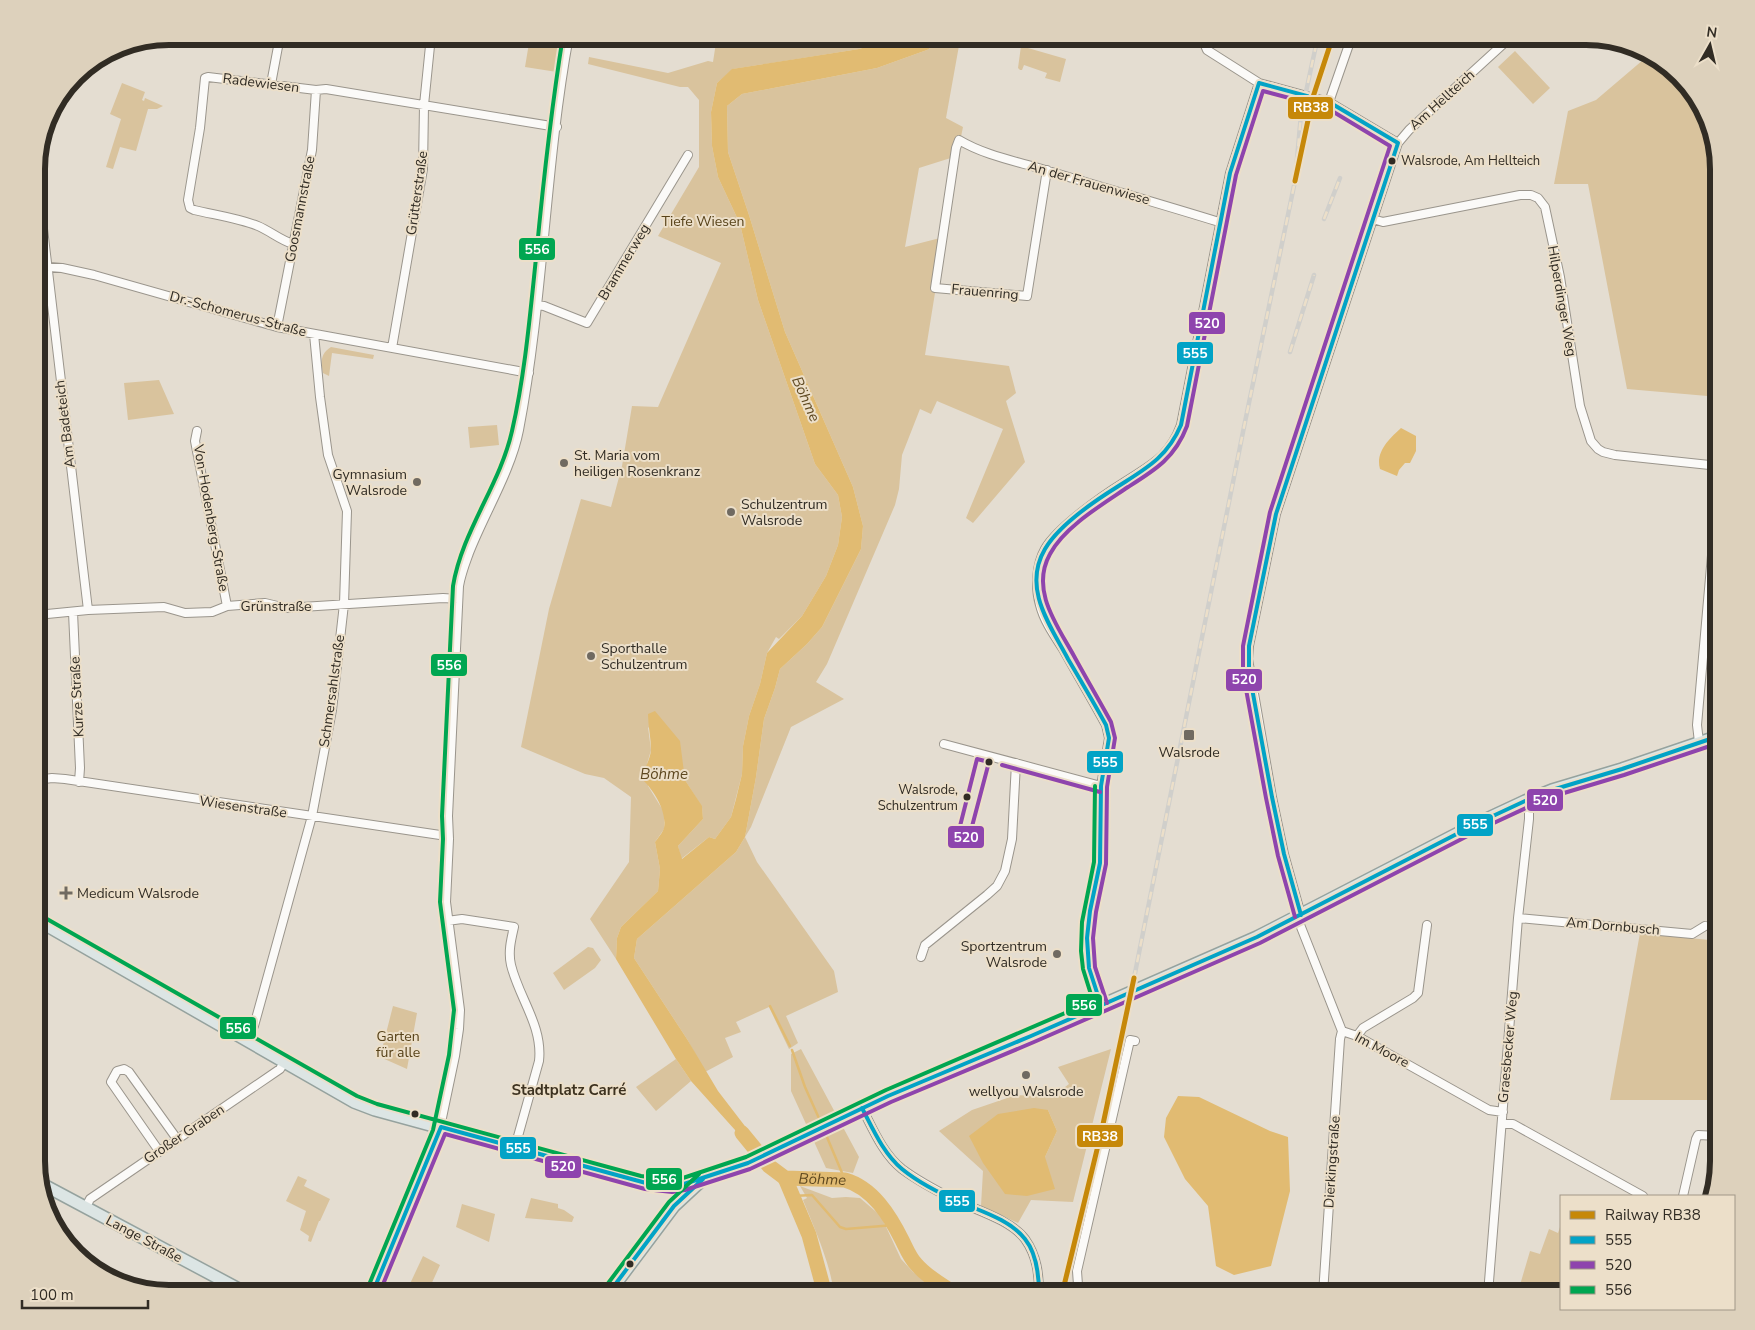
<svg xmlns="http://www.w3.org/2000/svg" width="1755" height="1330" font-family="'Nunito Sans',sans-serif">
<style>
.green{fill:#d9c39d;fill-rule:evenodd}
.water{fill:#e1bb72}
.lines{fill:none;stroke-linecap:round;stroke-linejoin:round}
.stream{stroke:#e1bb72;stroke-width:2.5}
.river{stroke:#e1bb72;stroke-width:15}
.street-casing{stroke:#9a958c;stroke-width:10}
.primary-casing{stroke:#95a29e;stroke-width:14}
.street{stroke:#fbfaf8;stroke-width:8}
.primary{stroke:#dce5e4;stroke-width:11}
.rail-casing{stroke:#d0cfcb;stroke-width:4.5}
.rail{stroke:#ecdfc9;stroke-width:2.5;stroke-dasharray:8;stroke-linecap:butt}
.bus-1-casing{stroke:#ecdfc9;stroke-width:8}
.bus-2-casing{stroke:#ecdfc9;stroke-width:8}
.bus-3-casing{stroke:#ecdfc9;stroke-width:8}
.bus-1{stroke:#02a3c6;stroke-width:4}
.bus-2{stroke:#8e44ad;stroke-width:4}
.bus-3{stroke:#00a651;stroke-width:4}
.rail-1-casing{stroke:#ecdfc9;stroke-width:9}
.rail-1{stroke:#c68809;stroke-width:5}
.bus-dot{fill:#312c24;stroke:#ecdfc9;stroke-width:2}
.poi-dot{fill:#706a61;stroke:#ecdfc9;stroke-width:2}
.labels{text-anchor:middle;dominant-baseline:central;stroke-width:4;stroke-linejoin:round;paint-order:stroke}
.bus-label{font-size:13px;fill:#312c24;stroke:#ecdfc9;text-anchor:start}
.street-label{font-size:14px;fill:#312c24;stroke:#ecdfc9}
.park-label{font-size:14px;fill:#574219;stroke:#ecdfc9}
.poi-label{font-size:14px;fill:#312c24;stroke:#ecdfc9;text-anchor:start}
.water-label{font-size:15px;font-style:italic;fill:#5e4820;stroke:#ecdfc9}
.neighbourhood-label{font-size:15px;font-weight:bold;fill:#3d3220;stroke:#ecdfc9}
.rim{fill:none;stroke:#312c24;stroke-width:6}
.line-badge{stroke:#ecdfc9;stroke-width:2}
.badge-label{font-size:14px;text-anchor:middle;font-weight:bold;fill:#fff}
</style>
<rect width="100%" height="100%" fill="#e4ddd1"/>
<path class="green" d="M717 36H900L859 49 733 69 717 83 711 112 712 146 718 177 740 224 758 300 815 464 838 495 842 517 838 545 826 576 802 616 779 639 776 637 767 653 760 684 749 716 743 746 742 774 731 817 715 839 709 837 681 859 678 846 703 819 702 807 685 780 682 764 648 727 651 750 647 764 648 786 664 812V829L655 842 660 869 658 891 621 927 617 938 616 959 590 919 629 862 631 797 604 778 585 774 521 747 549 609 581 499 611 507 622 466 632 406 658 407 721 263 658 236 699 167V100L688 87H680L588 64 589 57 668 73 708 61 713 62Z
M950 36H965L960 40 946 118 963 127 957 156 919 168 905 247 944 237 925 355 1009 366 1016 393 1006 401 1025 462 973 523 966 518 1003 429 937 401 931 414 920 409 902 455 899 489 895 505 827 664 816 682 844 699 791 727 751 827 745 837 757 862 834 971 838 992 786 1016 798 1043 789 1049 769 1007 736 1022 741 1032 725 1038 733 1057 705 1072 687 1039 634 958 637 939 736 852 745 837 756 777 764 719 775 688 780 669 807 644 822 627 861 549 863 526 853 487 785 332 749 215 728 152 727 106 742 94 877 68 927 50Z
M529 43 561 48 557 72 525 67Z
M1021 46 1066 59 1060 82 1045 78 1047 73 1024 65 1022 70H1020L1018 68Z
M1515 51 1550 88 1533 104 1498 67Z
M1650 54 1667 64 1705 111 1719 169V367L1717 372 1719 377V397L1627 389 1588 184H1554L1568 111 1596 100Z
M122 83 145 92 142 100 144 101 145 98 163 106 157 109H148L136 151 120 147 113 169 106 167 121 119 110 114Z
M331 347 374 355 373 359 332 353 329 376 323 373C321 362 320 354 331 347Z
M159 380 174 414 128 420 124 383Z
M497 425 499 445 470 448 468 427Z
M1719 538V631L1710 634Z
M1640 933 1719 941V1100H1610Z
M588 947 593 948 601 960 595 968 564 990 553 973Z
M393 1006 417 1013 407 1069 380 1057Z
M801 1049 859 1157 853 1173 826 1168 791 1091V1054Z
M1111 1049 1073 1202 1031 1200 1018 1223 981 1206 983 1171 939 1131 972 1110 1016 1095 1052 1097 1069 1084 1058 1067ZM1048 1110 1057 1131 1045 1157Z
M676 1059 691 1081 656 1111 636 1087Z
M298 1176 307 1180 304 1186 330 1199 320 1221H319L311 1242 308 1241 309 1236 300 1230 306 1211 286 1201Z
M800 1186 832 1198 846 1197 860 1198 881 1216 901 1259 913 1272 946 1294H834C830 1262 815 1230 803 1200L807 1198Z
M531 1198 558 1204V1208L564 1210 574 1217 572 1222 525 1218Z
M462 1204 495 1214 489 1242 456 1227Z
M1561 1224V1294H1545L1520 1285 1530 1251 1540 1254 1549 1229 1558 1233Z
M423 1256 440 1265 430 1287 424 1284 421 1291 408 1288Z"/>
<path class="water" d="M900 36H950L927 50 877 68 742 94 727 106 728 152 749 215 785 332 853 487 863 526 861 549 822 627 807 644 780 669 775 688 764 719 756 777 745 837 736 852 637 939 634 958 687 1039 718 1091 761 1147 753 1150 691 1081 676 1059 616 959 617 938 621 927 658 891 660 869 655 842C658 838 663 832 664 828 667 811 654 791 643 780 643 769 650 761 651 750 651 738 648 726 648 714L655 711 680 741 685 780 702 806 703 819 678 846 682 859 709 837 715 839 731 817 736 799 742 774 743 746 749 716 760 684 767 653 802 616 826 576 838 545 842 517 838 495 815 464 758 300 740 224 718 177 712 146 711 112 717 83 732 69 859 49Z
M1401 428 1416 436V451L1410 463H1405L1399 470 1397 476 1380 469C1375 452 1390 438 1401 428Z
M1178 1096 1199 1097 1270 1131 1288 1137 1290 1191 1271 1266 1234 1275 1216 1266 1208 1206 1185 1179 1164 1137 1166 1118Z
M1034 1108 1048 1110 1057 1131 1045 1157 1055 1189 1027 1196 1005 1194 983 1163 969 1136 998 1114Z"/>
<g class="lines">
<path class="stream" d="M770 1006 790 1046
M792 1050 805 1087 822 1125
M824 1130 845 1180
M793 1196 812 1195 840 1227 846 1229 894 1225"/>
<g class="river">
<path id="s1" d="M742 1133 769 1166 785 1178 845 1180C873 1188 890 1216 902 1240 906 1248 910 1258 916 1264 927 1277 942 1285 956 1294"/>
<path d="M785 1178 809 1235 825 1294"/>
</g>
<defs>
<path id="street" d="M1204 36V43L1207 50 1259 83 1329 102 1398 143
M271 84 280 36
M1329 102 1352 36
M48 116 52 108
M1047 170 1027 296 935 288 956 148 959 140C984 155 1015 161 1042 169 1101 187 1161 204 1219 222
M37 178 88 610
M1373 219 1383 222 1520 195H1531L1538 198 1545 207 1560 277 1580 406 1591 441 1598 449 1603 452 1615 455 1719 466
M293 244C280 240 270 231 258 226 238 218 215 215 194 210L190 208 188 200 200 128 205 78 208 77 316 90 326 89 557 127
M37 266 62 268 94 275 277 327 529 373
M537 305 544 306 587 323 688 155
M277 327 312 150 316 90
M392 348 423 169 424 105 431 36
M197 431 195 441 227 606
M73 612 80 768 79 782
M37 615 88 610 164 607 185 613 212 612 227 606 265 603 286 608 443 598 458 599
M1699 742 1697 725 1719 476
M944 744 1101 786
M37 780 52 778 65 779 440 835 449 839
M1301 915 1284 854 1272 797 1248 659 1249 646 1276 514 1398 143 1409 130 1512 36
M1297 917 1342 1031
M1518 918 1692 934 1705 926
M447 921 462 919 514 927C511 940 508 952 511 965 519 998 543 1026 539 1061L515 1147
M921 957 925 945 987 895 997 886 1005 871 1012 839 1016 763
M1101 1005 1089 968 1087 938 1090 911 1100 863 1101 786 1109 738 1106 725C1092 699 1077 674 1063 649 1054 635 1044 621 1040 605 1035 588 1036 565 1045 549 1057 528 1102 496 1123 483 1150 465 1169 458 1181 425L1230 173 1259 83
M1342 1031 1357 1036 1489 1110 1503 1112
M1357 1036 1363 1028 1413 998 1418 993 1427 925
M247 1041 254 1026 312 816 332 710 344 604 347 511 328 455 320 397 314 334
M862 1108C873 1129 883 1154 902 1169 918 1181 937 1191 955 1200 976 1210 1011 1220 1025 1239 1037 1256 1039 1274 1039 1294
M1502 1124H1513L1643 1196
M159 1151 111 1082 117 1071 124 1069 129 1072 177 1139
M1683 1196 1696 1139 1698 1135 1719 1136
M86 1207 90 1199 280 1069 284 1062
M372 1294 439 1132 455 1056 459 1029 460 1010 446 902 449 839 448 816 459 586C461 574 465 564 469 553 484 514 511 471 519 430 544 300 545 166 569 36
M1084 1294 1078 1285 1077 1271 1130 1040 1135 1041
M1104 1294H1105
M1323 1294 1340 1039 1342 1031
M1488 1294 1518 918 1529 819V811L1525 801"/>
<path id="primary" d="M37 920 354 1102 375 1110 640 1182 672 1186 684 1184 703 1179 748 1163 888 1096 1031 1036 1257 937 1480 822 1525 801 1552 790 1622 769 1719 736
M40 1183 248 1294
M608 1294 674 1206 702 1180"/>
</defs>
<use href="#street" class="street-casing"/>
<use href="#primary" class="primary-casing"/>
<use href="#street" class="street"/>
<use href="#primary" class="primary"/>
<defs>
<path id="rail" d="M1324 219 1340 178
M1290 352 1314 275
M1134 978 1245 422 1295 181 1301 115 1318 36"/>
</defs>
<use href="#rail" class="rail-casing"/>
<use href="#rail" class="rail"/>
<defs>
<path id="bus-1" d="M1101 1005 1089 968 1087 938 1090 911 1100 863 1101 786 1109 738 1106 725C1094 703 1081 681 1068 659 1050 625 1022 588 1045 549 1059 525 1093 502 1117 487 1145 469 1167 458 1181 425L1230 173 1259 83 1329 102 1398 143 1276 514 1249 646V672L1272 797 1284 854 1301 915
M862 1108C873 1129 883 1153 902 1169 919 1183 941 1194 962 1203 983 1212 1010 1220 1025 1239 1037 1254 1039 1275 1039 1294
M372 1294 441 1127 646 1183 672 1186 684 1184 748 1163 888 1096 1031 1036 1257 937 1480 822 1525 801 1552 790 1622 769 1719 736
M608 1294 674 1206 703 1179"/>
<path id="bus-2" d="M977 759 989 762 970 834 964 839 957 838Z
M1002 765 1100 792
M1107 1003 1095 967 1093 938 1096 912 1106 864 1107 787 1115 738 1111 722C1099 700 1086 678 1074 656 1057 625 1030 590 1050 554 1064 527 1103 504 1128 487 1155 470 1175 458 1187 426L1236 175 1263 91 1327 108 1390 146 1270 512 1243 646V673L1266 798 1278 856 1295 917
M379 1294 445 1134 645 1189 672 1192 685 1190 750 1169 891 1102 1034 1042 1260 943 1483 828 1528 807 1554 796 1624 775 1719 743"/>
<path id="bus-3" d="M40 915 357 1096 377 1104 641 1176 672 1180 683 1178 746 1157 886 1090 1093 1001 1083 969 1081 951 1082 922 1094 862 1095 786
M603 1290 669 1202 699 1174
M366 1292 433 1130 449 1055 454 1010 440 902 443 839 442 816 453 586C462 531 500 485 512 431 525 374 530 315 536 258 543 184 551 110 563 36"/>
</defs>
<use href="#bus-1" class="bus-1-casing"/>
<use href="#bus-2" class="bus-2-casing"/>
<use href="#bus-3" class="bus-3-casing"/>
<use href="#bus-1" class="bus-1"/>
<use href="#bus-2" class="bus-2"/>
<use href="#bus-3" class="bus-3"/>
<defs>
<path id="rail-1" d="M1295 181 1313 97 1333 36
M1062 1294 1102 1129 1134 978"/>
</defs>
<use href="#rail-1" class="rail-1-casing"/>
<use href="#rail-1" class="rail-1"/>
</g>
<g class="bus-dot">
<circle cx="1392" cy="161" r="4.5"/>
<circle cx="989" cy="762" r="4.5"/>
<circle cx="967" cy="797" r="4.5"/>
<circle cx="415" cy="1114" r="4.5"/>
<circle cx="630" cy="1264" r="4.5"/>
</g>
<g class="poi-dot">
<circle cx="564" cy="463" r="5"/>
<circle cx="417" cy="482" r="5"/>
<circle cx="731" cy="512" r="5"/>
<circle cx="591" cy="656" r="5"/>
<rect x="1183" y="729" width="12" height="12" rx="2.5"/>
<path d="M63.5 885.5h5v5h5v5h-5v5h-5v-5h-5v-5h5z"/>
<circle cx="1057" cy="954" r="5"/>
<circle cx="1026" cy="1075" r="5"/>
</g>
<g class="labels">
<g class="bus-label">
<text x="1401" y="161">Walsrode, Am Hellteich</text>
<text x="958" y="790" text-anchor="end">Walsrode,<tspan x="958" dy="16">Schulzentrum</tspan></text>
</g>
<g class="street-label">
<text transform="translate(261 83) rotate(7)">Radewiesen</text>
<text transform="translate(1442 100) rotate(-42)">Am Hellteich</text>
<text transform="translate(1089 183) rotate(16)">An der Frauenwiese</text>
<text transform="translate(417 193) rotate(-82)">Grütterstraße</text>
<text transform="translate(300 209) rotate(-79)">Goosmannstraße</text>
<text transform="translate(624 262) rotate(-59)">Brammerweg</text>
<text transform="translate(985 292) rotate(5)">Frauenring</text>
<text transform="translate(1562 301) rotate(80)">Hilperdinger Weg</text>
<text transform="translate(238 314) rotate(15)">Dr.-Schomerus-Straße</text>
<text transform="translate(65 424) rotate(-97)">Am Badeteich</text>
<text transform="translate(211 518) rotate(80)">Von-Hodenberg-Straße</text>
<text x="276" y="606">Grünstraße</text>
<text transform="translate(332 691) rotate(-82)">Schmersahlstraße</text>
<text transform="translate(77 697) rotate(-93)">Kurze Straße</text>
<text transform="translate(243 807) rotate(8)">Wiesenstraße</text>
<text transform="translate(1613 926) rotate(5)">Am Dornbusch</text>
<text transform="translate(1508 1047) rotate(-85)">Graesbecker Weg</text>
<text transform="translate(1382 1050) rotate(28)">Im Moore</text>
<text transform="translate(184 1134) rotate(-34)">Großer Graben</text>
<text transform="translate(1332 1162) rotate(-86)">Dierkingstraße</text>
<text transform="translate(144 1239) rotate(28)">Lange Straße</text>
</g>
<g class="park-label">
<text x="703" y="221">Tiefe Wiesen</text>
<text x="398" y="1036">Garten<tspan x="398" dy="16">für alle</tspan></text>
</g>
<g class="poi-label">
<text x="574" y="455">St. Maria vom<tspan x="574" dy="16">heiligen Rosenkranz</tspan></text>
<text x="407" y="474" text-anchor="end">Gymnasium<tspan x="407" dy="16">Walsrode</tspan></text>
<text x="741" y="504">Schulzentrum<tspan x="741" dy="16">Walsrode</tspan></text>
<text x="601" y="648">Sporthalle<tspan x="601" dy="16">Schulzentrum</tspan></text>
<text x="1189" y="752" text-anchor="middle">Walsrode</text>
<text x="77" y="893">Medicum Walsrode</text>
<text x="1047" y="946" text-anchor="end">Sportzentrum<tspan x="1047" dy="16">Walsrode</tspan></text>
<text x="1026" y="1091" text-anchor="middle">wellyou Walsrode</text>
</g>
<g class="water-label">
<text transform="translate(806 399) rotate(66)">Böhme</text>
<text x="664" y="774">Böhme</text>
<text stroke="none"><textPath href="#s1" startOffset="100">Böhme</textPath></text>
</g>
<g class="neighbourhood-label">
<text x="569" y="1090">Stadtplatz Carré</text>
</g>
</g>
<path d="M0 0H1755V1330H0ZM169 45H1586A124 124 0 0 1 1710 169V1161A124 124 0 0 1 1586 1285H169A124 124 0 0 1 45 1161V169A124 124 0 0 1 169 45Z" fill="#ddd1bc" fill-rule="evenodd"/>
<path class="rim" d="M169 45H1586A124 124 0 0 1 1710 169V1161A124 124 0 0 1 1586 1285H169A124 124 0 0 1 45 1161V169A124 124 0 0 1 169 45Z"/>
<g class="line-badge">
<rect x="1287" y="96" width="47" height="24" rx="5" fill="#c68809"/>
<rect x="518" y="237" width="38" height="24" rx="5" fill="#00a651"/>
<rect x="1188" y="311" width="38" height="24" rx="5" fill="#8e44ad"/>
<rect x="1176" y="341" width="38" height="24" rx="5" fill="#02a3c6"/>
<rect x="430" y="653" width="38" height="24" rx="5" fill="#00a651"/>
<rect x="1225" y="668" width="38" height="24" rx="5" fill="#8e44ad"/>
<rect x="1086" y="750" width="38" height="24" rx="5" fill="#02a3c6"/>
<rect x="1526" y="788" width="38" height="24" rx="5" fill="#8e44ad"/>
<rect x="1456" y="813" width="38" height="24" rx="5" fill="#02a3c6"/>
<rect x="947" y="825" width="38" height="24" rx="5" fill="#8e44ad"/>
<rect x="1065" y="993" width="38" height="24" rx="5" fill="#00a651"/>
<rect x="219" y="1016" width="38" height="24" rx="5" fill="#00a651"/>
<rect x="1076" y="1124" width="48" height="24" rx="5" fill="#c68809"/>
<rect x="499" y="1136" width="38" height="24" rx="5" fill="#02a3c6"/>
<rect x="544" y="1155" width="38" height="24" rx="5" fill="#8e44ad"/>
<rect x="645" y="1167" width="38" height="24" rx="5" fill="#00a651"/>
<rect x="938" y="1189" width="38" height="24" rx="5" fill="#02a3c6"/>
</g>
<g class="badge-label">
<text x="1311" y="112">RB38</text>
<text x="537" y="254">556</text>
<text x="1207" y="328">520</text>
<text x="1195" y="358">555</text>
<text x="449" y="670">556</text>
<text x="1244" y="684">520</text>
<text x="1105" y="767">555</text>
<text x="1545" y="805">520</text>
<text x="1475" y="829">555</text>
<text x="966" y="842">520</text>
<text x="1084" y="1010">556</text>
<text x="238" y="1033">556</text>
<text x="1100" y="1141">RB38</text>
<text x="518" y="1153">555</text>
<text x="563" y="1171">520</text>
<text x="664" y="1184">556</text>
<text x="957" y="1206">555</text>
</g>
<rect x="1560" y="1195" width="175" height="115" fill="#ecdfc9" stroke="#a19787"/>
<rect x="1570" y="1211" width="25" height="8" fill="#c68809" stroke="#a19787"/>
<text x="1605" y="1220" font-size="15" fill="#312c24">Railway RB38</text>
<rect x="1570" y="1236" width="25" height="8" fill="#02a3c6" stroke="#a19787"/>
<text x="1605" y="1245" font-size="15" fill="#312c24">555</text>
<rect x="1570" y="1261" width="25" height="8" fill="#8e44ad" stroke="#a19787"/>
<text x="1605" y="1270" font-size="15" fill="#312c24">520</text>
<rect x="1570" y="1286" width="25" height="8" fill="#00a651" stroke="#a19787"/>
<text x="1605" y="1295" font-size="15" fill="#312c24">556</text>
<g transform="translate(1710 45) rotate(8)" stroke="#ecdfc9" stroke-width="4" paint-order="stroke">
<path d="M0-4L9 19L0 12L-9 19Z" fill="#312c24"/>
<text y="-8" font-size="14" font-weight="bold" text-anchor="middle" fill="#312c24">N</text>
</g>
<path d="M22 1300v8h126v-8" fill="none" stroke="#312c24" stroke-width="2.5"/>
<text x="30" y="1300" font-size="15" fill="#312c24" stroke="#ecdfc9" stroke-width="4" paint-order="stroke">100 m</text>
</svg>
